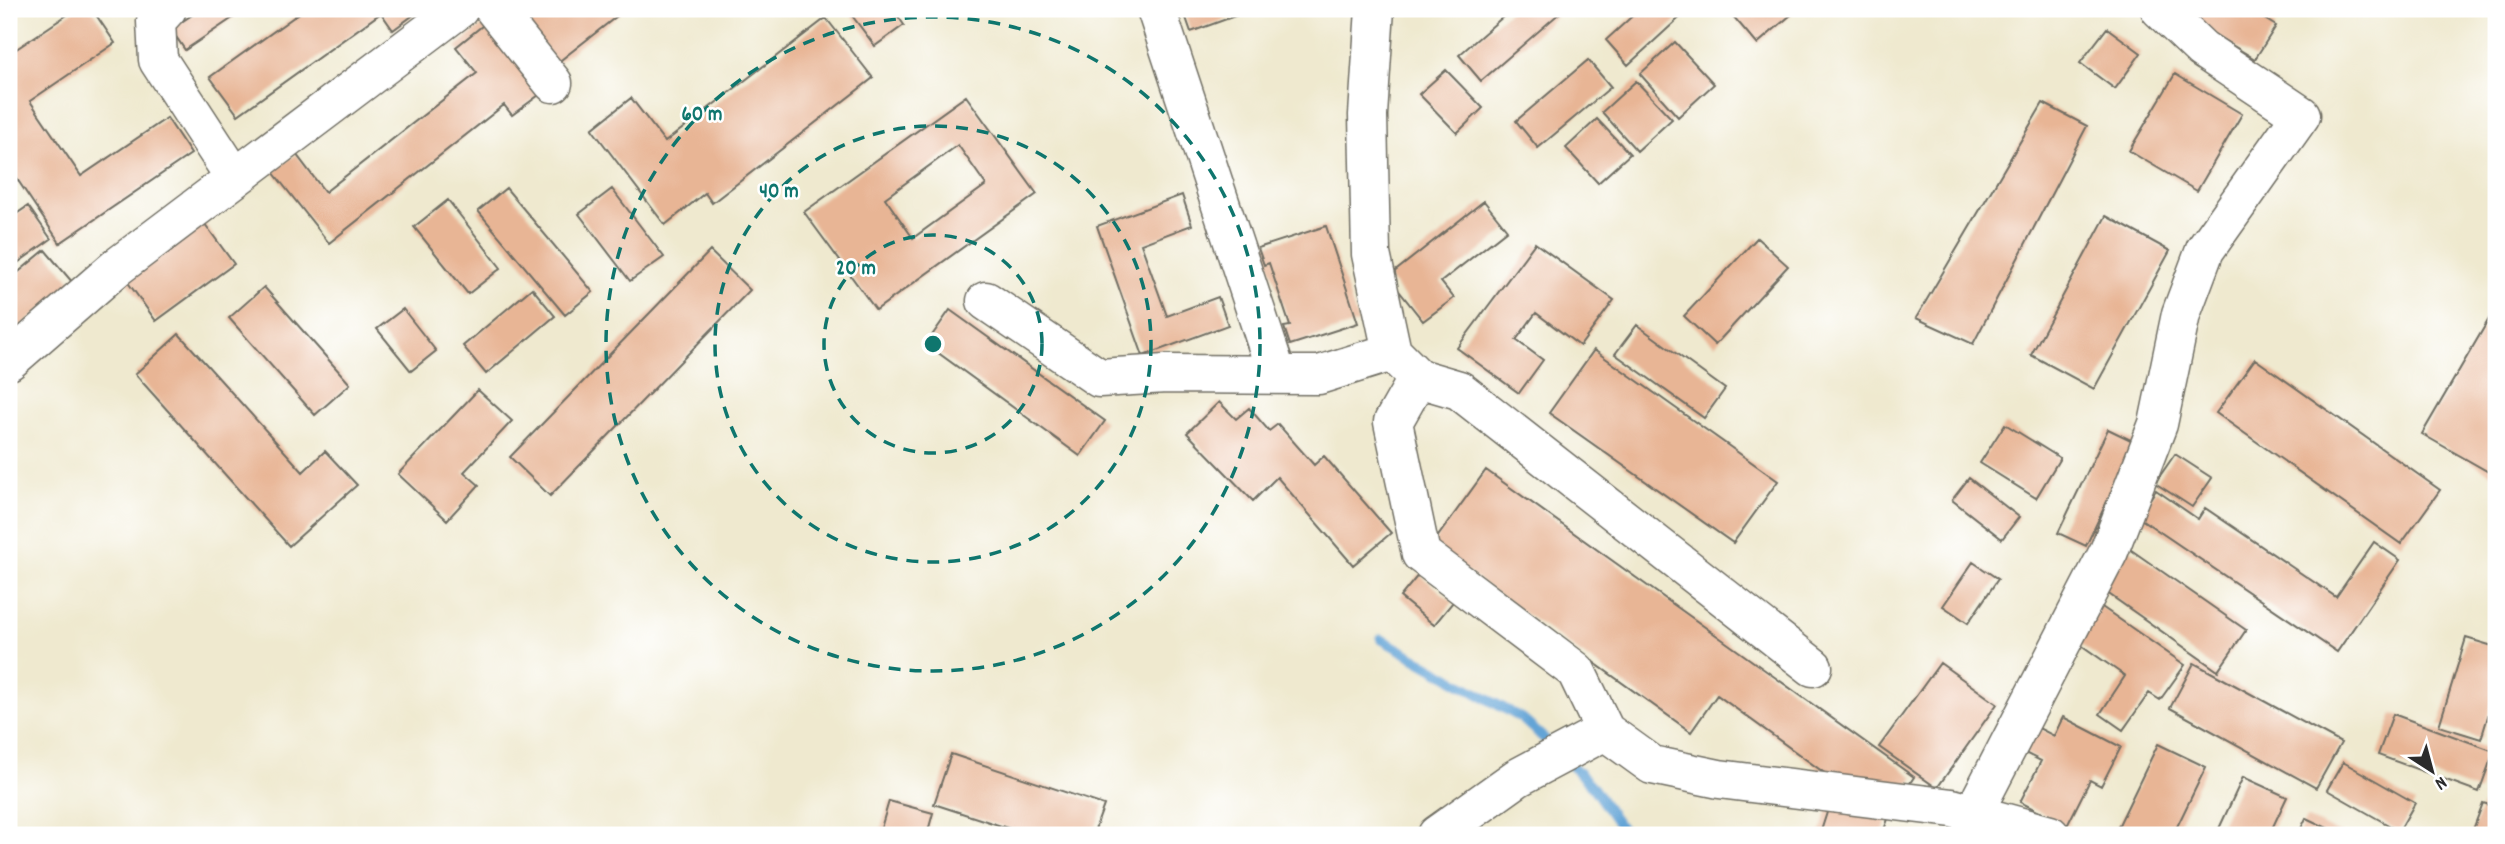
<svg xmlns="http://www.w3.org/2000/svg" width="2505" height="844" font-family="Dekko,sans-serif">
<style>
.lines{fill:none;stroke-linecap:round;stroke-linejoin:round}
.stream{stroke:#63a4d6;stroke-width:10}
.building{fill:#e8b595;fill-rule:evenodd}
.minor-casing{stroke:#706e64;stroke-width:41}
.minor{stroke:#fff;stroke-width:38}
.ring{fill:none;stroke:#0f766e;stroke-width:3.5;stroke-dasharray:12 9}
.centre{fill:#0f766e;stroke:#fff;stroke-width:3.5}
.ring-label{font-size:21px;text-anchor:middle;font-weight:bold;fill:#0f766e;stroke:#fff;stroke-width:5;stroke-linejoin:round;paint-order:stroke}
</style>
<rect width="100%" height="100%" fill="#fff"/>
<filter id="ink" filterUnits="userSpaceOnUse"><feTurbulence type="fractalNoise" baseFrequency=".0143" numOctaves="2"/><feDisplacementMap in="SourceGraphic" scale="14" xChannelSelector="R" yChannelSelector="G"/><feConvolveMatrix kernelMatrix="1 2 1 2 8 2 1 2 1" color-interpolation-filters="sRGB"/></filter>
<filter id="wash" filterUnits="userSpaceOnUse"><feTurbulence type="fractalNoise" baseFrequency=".00686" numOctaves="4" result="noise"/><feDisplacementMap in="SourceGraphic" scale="28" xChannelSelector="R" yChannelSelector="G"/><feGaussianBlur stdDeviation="1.57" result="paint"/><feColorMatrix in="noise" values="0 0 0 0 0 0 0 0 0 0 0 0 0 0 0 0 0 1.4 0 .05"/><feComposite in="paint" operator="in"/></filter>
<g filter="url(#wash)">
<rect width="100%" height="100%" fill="#efe9cf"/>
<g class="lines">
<path class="stream" d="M1381 639 1521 718 1556 749
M1567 761 1591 785 1626 835"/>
</g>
<g id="blocks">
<path class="building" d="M76 9H92L115 43 30 101 81 176 167 118 191 154 60 243 9 167V54Z
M201 9H246L185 50 171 29Z
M305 9H435L423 17 419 11 393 30 381 13 238 115 210 77Z
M529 9H626L557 63 520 16Z
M847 9H893L904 25 875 46Z
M1183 9H1254L1191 32Z
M1512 9 1562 11 1481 81 1459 55Z
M1640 9H1689L1628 65 1606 40Z
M1727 9H1788L1792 14 1757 44Z
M2191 9H2248L2276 26 2255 59 2186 17Z
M826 18 873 78 712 203 705 193 665 225 592 129 631 98 665 142Z
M487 22 543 92 512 115 504 105 329 243 273 172 296 154 325 192 477 73 456 47Z
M2107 28 2141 53 2115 89 2080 63Z
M1675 42 1714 84 1678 117 1640 74Z
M1588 60 1611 87 1538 148 1516 121Z
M1446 70 1483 108 1457 133 1419 94Z
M2175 74 2242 114 2197 191 2129 151Z
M1636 81 1672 119 1637 151 1602 112Z
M966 96 1037 194 876 310 804 212ZM958 145 986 185 913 238 885 198Z
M2043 103 2087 126 1973 344 1916 318Z
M1597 119 1630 154 1598 183 1566 148Z
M506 188 593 292 565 315 478 211Z
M612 189 664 257 630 281 579 214Z
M1182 195 1192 225 1141 244 1167 316 1218 297 1228 325 1143 356 1097 226Z
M448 200 501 268 468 294 414 227Z
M1484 201 1507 230 1441 282 1454 298 1423 321 1388 277Z
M28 206 51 239 9 269V219Z
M2106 216 2170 251 2094 389 2031 355Z
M202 220 234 264 156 321 124 277Z
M1326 226 1358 323 1290 345 1284 327 1290 326 1269 263 1264 265 1258 248Z
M1757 238 1788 266 1715 345 1684 316Z
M1535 243 1614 300 1580 346 1536 313 1516 340 1543 360 1519 393 1457 348Z
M45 250 73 283 9 336V280Z
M710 251 750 290 550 496 510 457Z
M264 287 350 384 315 415 229 318Z
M532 288 555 316 486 374 463 346Z
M2496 307V471L2494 475 2422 434Z
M403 309 436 351 411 371 377 329Z
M950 310 1105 421 1080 456 926 344Z
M1637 325 1725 389 1704 418 1615 354Z
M179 334 303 472 325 451 357 485 289 546 135 374Z
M1594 350 1778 481 1733 543 1549 413Z
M2255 359 2440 490 2401 544 2216 413Z
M478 390 512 421 464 472 479 485 447 520 398 474Z
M1219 402 1236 419 1249 408 1269 431 1278 424 1314 465 1324 456 1391 533 1353 565 1277 477 1253 501 1187 433Z
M2005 424 2060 458 2036 498 1980 463Z
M2108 429 2135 442 2086 546 2058 533Z
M2175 454 2212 478 2192 507 2155 483Z
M1486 470 1914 777 1902 795 1837 782 1717 695 1691 732 1431 546Z
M1969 478 2019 517 2002 539 1952 500Z
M2156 490 2198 519 2205 508 2336 597 2374 542 2400 560 2337 652 2138 517Z
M2124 545 2246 630 2218 671 2096 585Z
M1973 562 1998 579 1968 623 1943 606Z
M1419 574 1453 602 1434 625 1400 597Z
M2099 605 2185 665 2160 700 2149 693 2123 730 2100 714 2125 676 2074 640Z
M2466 638 2496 647V690L2481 739 2439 726Z
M1940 663 1997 704 1937 788 1879 747Z
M2194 663 2341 743 2316 788 2170 708Z
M2393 714 2494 751 2479 792 2378 755Z
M2063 717 2121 747 2101 786 2090 780 2067 826 2020 802 2041 761 2019 750 2031 724 2054 736Z
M2158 744 2206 767 2173 835H2114Z
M951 754 1104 805 1093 835H1029L934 804Z
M2343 762 2415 803 2399 831 2327 790Z
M2243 777 2287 797 2269 835H2216Z
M1831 800 1888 819 1882 835 1820 834Z
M889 801 933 813 927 835H879Z
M2483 803 2496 807V835H2471Z
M2306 818 2342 835H2298Z"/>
</g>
</g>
<g filter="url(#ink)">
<use href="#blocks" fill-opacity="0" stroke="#706e64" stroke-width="2"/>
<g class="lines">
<defs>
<path id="minor" d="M167 9 156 21 158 60 235 178
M494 9 553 83
M1156 9 1277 375
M1375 9 1368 115 1371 254 1392 352 1418 378 1393 422 1421 554 1576 671 1605 731 1652 765 1719 779 1952 808 2050 835
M986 301 1099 378 1166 374 1319 375 1392 352
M9 361 117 267 459 9
M1418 378 1459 390 1813 667
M1973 814 2109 551 2158 424 2181 314 2205 250 2301 115 2202 49 2160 9
M1437 835 1517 778 1605 731"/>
</defs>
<use href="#minor" class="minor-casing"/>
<use href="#minor" class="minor"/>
</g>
</g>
<g class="ring">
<circle cx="933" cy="344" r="109"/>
<circle cx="933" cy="344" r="218"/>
<circle cx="933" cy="344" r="327"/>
</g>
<circle cx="933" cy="344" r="10" class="centre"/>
<g class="ring-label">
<text x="702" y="120">60 m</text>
<text x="779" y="197">40 m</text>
<text x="856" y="274">20 m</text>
</g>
<rect width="2505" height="844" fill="none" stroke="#fff" stroke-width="35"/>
<g transform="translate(2432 771) rotate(144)" stroke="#ffffff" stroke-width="5" paint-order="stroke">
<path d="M0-5L12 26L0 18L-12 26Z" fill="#2b2b2b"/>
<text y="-10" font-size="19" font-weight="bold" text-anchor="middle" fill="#2b2b2b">N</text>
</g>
</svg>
